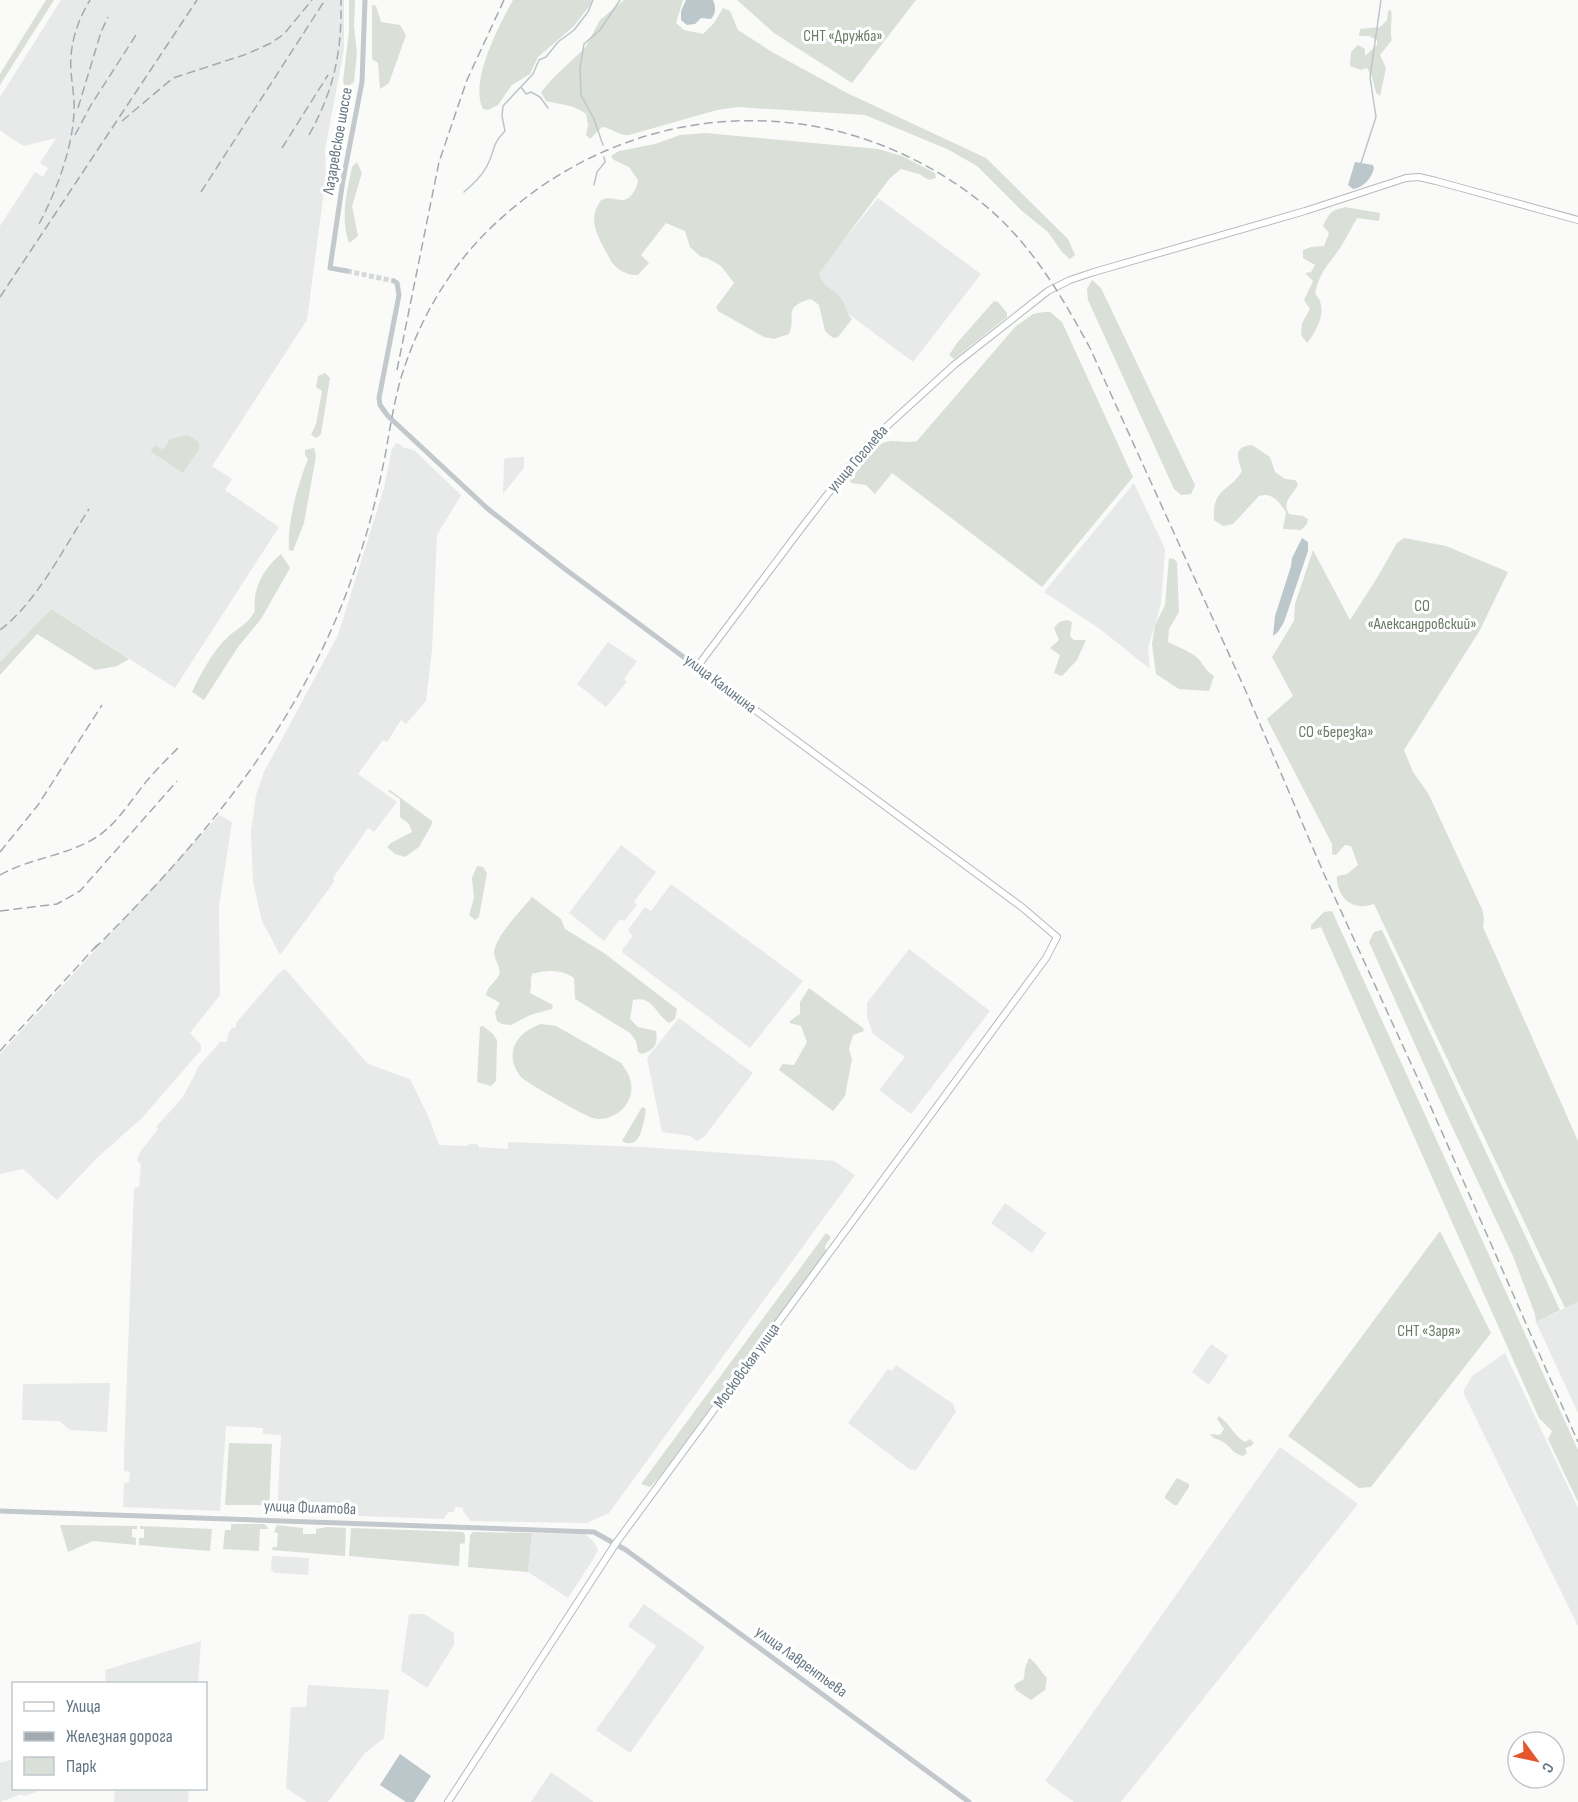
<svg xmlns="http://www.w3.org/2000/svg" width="1578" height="1802" font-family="'Sofia Sans Condensed',sans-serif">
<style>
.built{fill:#e8e9e9}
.green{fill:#dadfd7}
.water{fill:#bbc7cb}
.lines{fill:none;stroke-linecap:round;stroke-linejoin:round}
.stream{stroke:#bbc7cb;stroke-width:1.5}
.minor-tunnel{stroke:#d5d9db;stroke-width:5;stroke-dasharray:5 2.5;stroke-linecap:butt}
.major-casing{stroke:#b5babe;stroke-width:8}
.minor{stroke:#c3c8cc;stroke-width:5}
.major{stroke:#fff;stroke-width:6}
.rail{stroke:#a2aab0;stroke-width:1.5;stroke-dasharray:9 4.5;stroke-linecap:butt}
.labels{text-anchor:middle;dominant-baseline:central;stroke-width:6;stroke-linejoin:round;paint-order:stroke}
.park-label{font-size:16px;fill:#687a64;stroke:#fff}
.street-label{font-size:16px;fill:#657683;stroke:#fff}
</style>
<rect width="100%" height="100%" fill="#fafaf8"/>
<path class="built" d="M61 0H344V49L325 150 326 176 307 320 212 466 232 479 225 490 279 527 175 688 51 609 0 662V226L35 172 43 177 48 168 40 163 56 138 24 146 12 139 0 130V97Z
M878 198 981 274 913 362 808 284Z
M396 443 401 445V447L414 450 461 495 437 535 432 650 426 701 406 724 401 720 387 742 383 740 358 774 397 802 374 832 368 828 333 878 334 882 280 955 262 921 253 882 251 831 256 795 264 772 338 635 384 488 392 449Z
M524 457V468L503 494 504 461 505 458Z
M1134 483 1165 549 1161 604 1148 648 1150 669 1100 629 1044 592Z
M608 642 637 661 624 679 627 682 606 707 577 684Z
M219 815 232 822 219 906 220 995 190 1033 201 1045V1050L142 1118 98 1157 57 1200 23 1169 0 1174V1054Z
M621 845 656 872 634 902 637 905 624 921 620 919 604 941 569 913Z
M671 884 803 981 750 1048 623 953 622 950 633 936 628 930 645 907 651 911Z
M909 949 990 1011 911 1114 879 1090 905 1057 873 1034 867 1017V1003Z
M285 969 368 1064 410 1079 429 1118 439 1145 468 1146 469 1144H478V1147L508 1149V1142L643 1147 834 1161 855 1175 609 1513 587 1523 471 1521 463 1511V1508L455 1507 454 1512H448L444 1519 277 1513 281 1435 263 1434V1428L226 1426 220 1511 123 1507 124 1483 129 1482 130 1472 124 1471V1455L134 1188 139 1187 141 1165 137 1160 140 1152 158 1129 156 1127 183 1097 199 1066 220 1042H227L228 1034 232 1028 236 1027V1023L279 973Z
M679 1018 753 1073 704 1137 697 1141 690 1136 662 1132 647 1058Z
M1005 1203 1046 1233 1032 1253 991 1223Z
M1578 1302V1413L1536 1322Z
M1211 1344 1228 1356 1209 1385 1192 1372Z
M1505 1353 1578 1508V1626L1463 1392 1472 1376Z
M896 1365 953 1404 956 1412 916 1470 909 1469 848 1423 888 1369 892 1371Z
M110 1383 107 1432 70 1430 59 1421 22 1420 23 1384Z
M1280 1447 1358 1504 1121 1802H1074L1045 1781Z
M532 1533 585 1534 594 1542 598 1550 594 1558 568 1598 528 1572Z
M272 1556 309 1558 308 1575 275 1573 271 1570Z
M644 1604 705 1647 630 1753 596 1730 656 1646 628 1626Z
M409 1614H424L454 1633V1645L427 1688 401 1671Z
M201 1641 198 1683H106L105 1670Z
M308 1685 389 1690 384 1738 365 1753 328 1802H307L286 1788 291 1707H306Z
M13 1759 14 1788 36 1789 37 1792 23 1796 22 1794 0 1802V1763Z
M551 1772 594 1802H531Z
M115 1789H189L188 1802H114Z"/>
<path class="green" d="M46 0H54L0 85V74Z
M349 0H355L354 26 357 53 354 82 345 89 343 81 349 31Z
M513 0H592L591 4 574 26 538 57 530 74 512 85 498 105 488 110 483 109C469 81 499 26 513 0Z
M624 0H683L676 23 684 30 703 34 714 23 723 8 730 11 738 30 772 52 847 93 986 158 1068 239 1075 255 1070 259 1062 252 1048 232 1022 211 977 166 947 149 865 115 738 107 717 110 629 135C619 136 612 128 602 127L590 139 586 135 588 125 586 114C573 104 561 105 546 101L541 92 554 77 585 48 600 20Z
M737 0H916L852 83 774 33Z
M372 5 376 6 381 22 400 25 406 35 389 83 380 89 378 63 372 59Z
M1391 10C1393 20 1389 29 1392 40L1380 55 1386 68 1380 96 1376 93 1372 77 1367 68 1361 70 1350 66 1351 52 1358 45 1365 49V56L1377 45V40L1369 36H1359L1360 29 1380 27 1387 20 1388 11Z
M706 133 878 149 902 156 935 173 936 178 929 180 919 174 901 169 890 178 819 273C824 290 831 286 841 298 846 305 845 312 852 319L838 337 833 338 825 331 819 305 811 299C781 307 797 316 789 334L774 339 764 337 718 311 716 307 734 283 721 266 707 258 701 257 690 247 685 231 666 223 641 255 649 263 638 275C628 276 617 270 611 261 602 243 587 224 598 205 600 202 600 200 604 199 615 195 623 207 633 193 636 189 637 186 638 180L629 167 614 160 611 156 619 151 655 144 680 135Z
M357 162 362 173 352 206 358 236 349 243C340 217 347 192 352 167Z
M1345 207 1380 213 1379 221 1357 218C1351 228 1346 239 1340 248 1327 267 1321 269 1315 294 1329 308 1318 329 1307 343L1301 335 1302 323 1310 309 1304 300 1313 281 1305 273 1311 272 1315 265 1303 258V250L1311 247 1324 246 1329 233 1323 226C1328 215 1331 209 1344 208Z
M1092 280 1101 288 1195 485 1191 494 1181 495 1174 489 1088 300 1087 289Z
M994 301 998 302 1007 313V317L954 359 949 355 957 343Z
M1044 312H1050L1062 322 1133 477 1042 587 892 473 875 494 866 485 851 483 849 478C855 461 873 442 892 441 901 441 907 443 917 441L1015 327 1033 314Z
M325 373 330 378 321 434 317 438 311 435 316 424 322 391 316 387 318 376Z
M187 435 199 442V449L183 473 150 451 156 445 163 450 170 439Z
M1252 445 1270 457 1275 472 1285 479 1295 480 1298 484C1294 495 1281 500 1289 514L1303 516 1308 519 1307 524 1301 530 1283 529 1286 512C1279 502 1273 492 1259 496L1233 524 1223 526 1214 520C1212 487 1229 493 1242 471 1237 457 1233 447 1252 445Z
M314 448 316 456 304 523 293 551 289 550C287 523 298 484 308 459L305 455V450Z
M1404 538 1446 546 1508 572 1480 630 1404 750 1413 772 1428 793 1482 909 1484 918 1483 927 1578 1141V1302L1565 1308 1374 904C1370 905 1363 907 1359 906 1344 904 1336 889 1337 876L1347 874 1358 865 1351 846 1345 845 1336 855 1332 854V844L1267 719 1293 696 1272 657 1294 621 1295 604 1313 550 1350 620 1377 578 1397 543Z
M281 554 290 568 261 619 238 647 204 700 192 692C200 675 214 649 228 637 240 626 246 626 255 611 252 589 264 568 281 554Z
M1169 558 1174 559 1177 562 1179 612 1169 629 1168 642C1178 647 1195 653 1201 662 1205 668 1207 671 1214 676L1209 691 1179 689 1156 674 1152 644 1155 625 1165 605Z
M51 609 129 659 117 666 95 670 37 634 0 675V662Z
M1067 620 1072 622 1070 636 1074 640H1086L1077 660 1062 676 1054 673 1060 655 1050 648 1059 640 1054 628 1059 622Z
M390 790 432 821V824L419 847 405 857 395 854 387 847 391 843 412 832 409 824 400 817V799L388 791Z
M477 866 483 867 487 873 479 917 475 920 469 915 474 898 472 878Z
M532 897 561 919 565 929 604 953 677 1009 675 1019 669 1023C656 1015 653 995 633 1000L630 1019 638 1027 656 1031C658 1044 655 1050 642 1054L638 1052 636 1041 630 1033 575 999 574 978C561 969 546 970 532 974 530 981 532 986 530 993L553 1005 552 1009 530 1015 511 1025 502 1024 497 1021 495 1012 500 1003 486 995C487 986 495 983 499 975 502 968 494 960 494 952 496 935 521 911 532 897Z
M1332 911 1578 1450V1502L1548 1439 1552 1431 1539 1418 1321 927 1311 930V925L1324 912Z
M1382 930 1560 1310 1536 1322 1535 1314 1513 1256 1447 1116 1369 942 1374 932Z
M809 988 863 1028 864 1031 853 1035 849 1049 852 1059 845 1096 833 1111 779 1070 782 1064 794 1065 807 1042 801 1026 790 1023V1021L800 1014V1002Z
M541 1024 556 1026 621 1063C629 1073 634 1084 630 1097 625 1112 608 1122 593 1118 587 1117 525 1082 521 1077 518 1074 516 1069 514 1065 508 1044 523 1030 541 1024Z
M483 1026 493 1034 497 1040 496 1081 491 1086 477 1082 480 1027Z
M642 1107 646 1109C644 1121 641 1152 622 1141Z
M1440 1231 1491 1333 1371 1487 1359 1488 1288 1436Z
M826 1233 831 1237 825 1246 826 1252 662 1474 650 1487 641 1484Z
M1219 1416C1229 1423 1235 1437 1245 1442L1250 1439 1254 1443 1251 1446 1245 1448 1247 1453 1243 1456C1230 1452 1233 1448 1223 1442 1217 1438 1214 1440 1210 1434L1220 1435 1224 1429 1217 1419Z
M229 1443 272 1444 269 1509 264 1505H225Z
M1177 1478 1189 1484V1487L1177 1505H1174L1165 1498V1496Z
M231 1524H264L267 1526 268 1529H260L259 1551 223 1549 225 1530H231Z
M60 1525 137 1526V1529H132V1537L136 1538V1545L93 1541 68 1552Z
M277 1525 303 1528V1534H316V1529L327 1527 346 1528 345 1556 272 1550 273 1547H277L278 1533 274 1532Z
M140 1526 212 1529 210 1551 139 1545V1538H144V1529H140Z
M351 1528 463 1532 465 1535V1543L460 1544 459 1566 349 1556Z
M473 1532 532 1533 528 1572 468 1567 470 1535Z
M1029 1658C1035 1661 1041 1672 1047 1678L1045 1690 1031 1700 1016 1690 1014 1685 1024 1679 1025 1668Z"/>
<path class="water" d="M686 0H713C716 7 716 13 711 19L701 18 695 24 687 25 681 20V11Z
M1355 162 1373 165 1374 168C1372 178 1363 188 1353 189L1348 185Z
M1302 538 1308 542V551L1284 622 1278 632 1273 636 1275 616 1291 566 1292 558Z
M400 1754 431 1776 414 1802H406L380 1785Z"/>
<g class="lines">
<path class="stream" d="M521 87 526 94 531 92 540 97 548 108
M603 145 594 119 581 95 580 68 584 44 600 30 620 0
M1361 163 1376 117 1370 77 1381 0
M594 185 597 172 605 162 604 157
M464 192C473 184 482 176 487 166 496 149 490 147 505 131L502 116 503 106 533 74 539 60 546 57 558 42 574 30 588 12 593 0"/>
<path class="minor-tunnel" d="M347 271 394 281"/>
<defs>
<path id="major" d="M448 1802 616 1543 1046 958 1057 937 1023 908 697 667 803 526 854 460 875 437 954 365 1048 291 1070 280 1094 272 1305 211 1406 178 1419 177 1436 181 1578 220"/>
</defs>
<use href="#major" class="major-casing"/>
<path class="minor" d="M347 271 330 268 343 180 362 82 365 0
M394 281 397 283 399 295 379 398 380 405 388 416 488 509 565 569 697 667
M0 1511 594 1532 626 1550 969 1802"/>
<use href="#major" class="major"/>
<path class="rail" d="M78 108 101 32 108 17
M122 121 173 78 247 54 271 43 284 34 312 0
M75 135 91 105 136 35
M309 135C334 90 342 52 341 0
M282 148 328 75
M201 192 325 0
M39 224C56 192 72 150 74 113 75 99 72 85 71 71 69 47 77 21 90 0
M0 297 197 0
M397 370 439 162 467 80 504 0
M0 630C37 602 63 549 89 509
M0 852 38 805 102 705
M0 875C30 858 66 856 95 838 115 826 130 802 145 783 156 770 168 758 180 746
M0 911 57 904 80 891 177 781
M94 949C209 835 309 714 359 557 371 522 379 487 386 451 390 427 394 404 400 381 412 341 430 303 455 269 477 238 508 210 539 188 674 94 847 99 977 199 1028 238 1060 293 1090 348L1248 696 1324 874 1430 1105 1578 1442
M0 1051 99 943"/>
</g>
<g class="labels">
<g class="park-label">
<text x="843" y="36">СНТ «Дружба»</text>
<text x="1422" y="606">СО<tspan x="1422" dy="18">«Александровский»</tspan></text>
<text x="1336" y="732">СО «Березка»</text>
<text x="1429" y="1331">СНТ «Заря»</text>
</g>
<g class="street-label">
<text transform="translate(338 141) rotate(-80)">Лазаревское шоссе</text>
<text transform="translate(858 459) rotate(-49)">улица Гоголева</text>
<text transform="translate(720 684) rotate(37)">улица Калинина</text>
<text transform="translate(747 1366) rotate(-54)">Московская улица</text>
<text transform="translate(310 1508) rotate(2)">улица Филатова</text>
<text transform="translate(801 1662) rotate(36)">улица Лаврентьева</text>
</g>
</g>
<rect x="12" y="1682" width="195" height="108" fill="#ffffff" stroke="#c1c8cd" stroke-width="1.5"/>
<rect x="24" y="1702" width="30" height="9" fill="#ffffff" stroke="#c1c8cd" stroke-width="1.5"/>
<text x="66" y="1712" font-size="18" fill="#657683">Улица</text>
<rect x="24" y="1732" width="30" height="9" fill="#a2aab0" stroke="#c1c8cd" stroke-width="1.5"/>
<text x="66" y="1742" font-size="18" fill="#657683">Железная дорога</text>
<rect x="24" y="1757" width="30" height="18" fill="#dadfd7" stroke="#c1c8cd" stroke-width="1.5"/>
<text x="66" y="1772" font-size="18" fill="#657683">Парк</text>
<g transform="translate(1536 1760) rotate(123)"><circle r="28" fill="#ffffff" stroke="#c1c8cd" stroke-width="1.5"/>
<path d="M0-4.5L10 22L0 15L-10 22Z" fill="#e4572e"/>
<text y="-9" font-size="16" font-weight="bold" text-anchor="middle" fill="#657683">С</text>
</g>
</svg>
